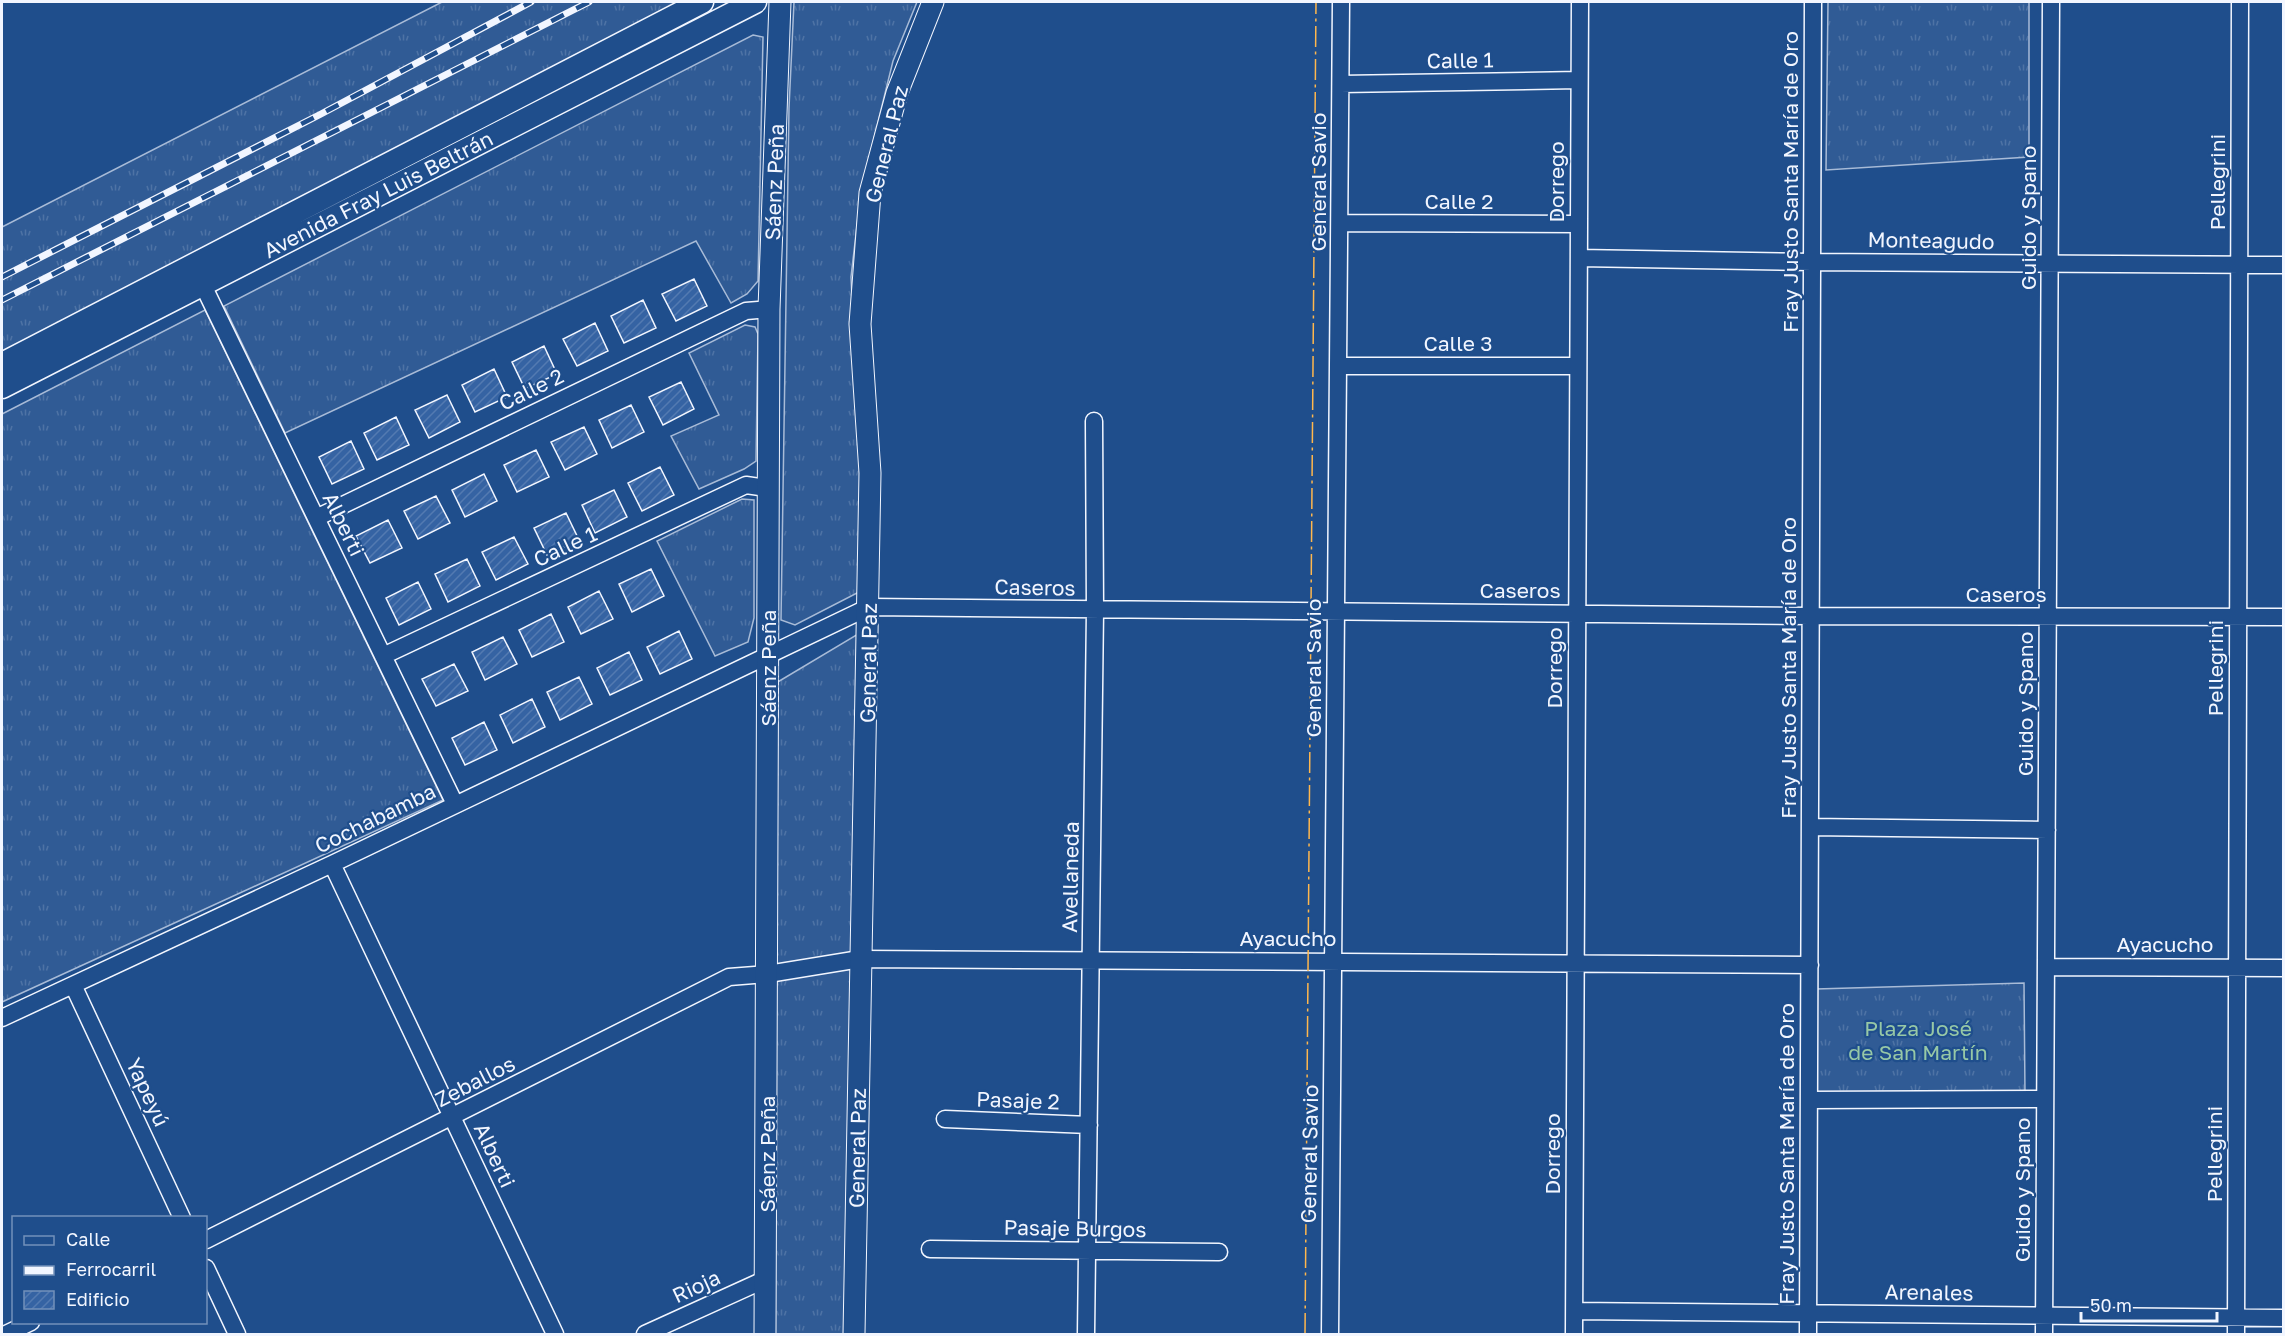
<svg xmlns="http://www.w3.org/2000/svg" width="2285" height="1336" font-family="'Golos Text',sans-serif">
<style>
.grass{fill:url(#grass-tufts);stroke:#a8bbd7;stroke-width:1.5}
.building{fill:url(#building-hatch);stroke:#f2f6ff;stroke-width:1.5}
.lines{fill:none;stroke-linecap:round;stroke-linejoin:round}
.minor-casing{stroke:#f2f6ff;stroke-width:19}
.tertiary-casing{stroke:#f2f6ff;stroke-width:23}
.secondary-casing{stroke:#f2f6ff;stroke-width:25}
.minor{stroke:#1f4e8c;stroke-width:16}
.tertiary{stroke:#1f4e8c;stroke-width:21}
.secondary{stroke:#1f4e8c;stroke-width:22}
.rail-casing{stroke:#f2f6ff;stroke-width:7}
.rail{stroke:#1f4e8c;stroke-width:4.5;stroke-dasharray:14;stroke-linecap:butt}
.power{stroke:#ffb74d;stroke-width:1.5;stroke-dasharray:21 4.5 3 4.5;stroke-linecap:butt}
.labels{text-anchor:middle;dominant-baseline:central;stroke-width:4.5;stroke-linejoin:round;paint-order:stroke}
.street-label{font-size:21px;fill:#f2f6ff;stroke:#1f4e8c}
.park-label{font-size:21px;fill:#97c8a6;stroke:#1f4e8c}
</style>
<defs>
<pattern id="grass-tufts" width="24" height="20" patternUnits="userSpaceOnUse" patternTransform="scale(1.5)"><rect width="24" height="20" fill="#305b95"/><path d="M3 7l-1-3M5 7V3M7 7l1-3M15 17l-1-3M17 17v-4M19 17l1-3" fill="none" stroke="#4e73a5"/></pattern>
<pattern id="building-hatch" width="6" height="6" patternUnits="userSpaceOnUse" patternTransform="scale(1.5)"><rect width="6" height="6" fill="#3563a3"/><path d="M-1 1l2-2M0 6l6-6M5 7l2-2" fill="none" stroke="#537ab1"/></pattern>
</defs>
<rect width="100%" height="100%" fill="#1f4e8c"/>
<path class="grass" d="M442 2H702L2 364V227Z
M794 2H917L893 61 861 191 851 277 861 488 859 592 795 625 781 620 789 108Z
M1828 2H2029V157L1826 170Z
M753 35 763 37 758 281 747 294 731 303 696 241 285 433 224 306Z
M205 310 443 800 2 1002V414Z
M745 325 755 327 758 334 756 461 744 469 699 489 671 436 719 415 689 353Z
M742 499 754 500V618L748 642 715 656 657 541Z
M858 634 844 1334H775L776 683Z
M2024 983 2025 1094 1816 1096V989Z"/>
<path class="building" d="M694 279 707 306 676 321 662 294Z
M643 300 656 328 624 343 611 316Z
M595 323 608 351 577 366 563 339Z
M544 346 557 374 525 389 512 362Z
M494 369 507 397 475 412 462 385Z
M681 382 694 409 663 425 649 397Z
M447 395 460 422 429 438 415 410Z
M631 405 644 432 612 448 599 420Z
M396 417 409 445 377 460 364 433Z
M584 427 597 454 565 470 551 442Z
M351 441 364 469 332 484 319 457Z
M536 450 549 477 517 492 504 465Z
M660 467 674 495 642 511 628 483Z
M484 474 497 501 465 517 452 490Z
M614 490 627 517 595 533 582 505Z
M436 496 450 523 418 539 404 511Z
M566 513 579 540 547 555 534 528Z
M388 520 402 548 370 563 356 536Z
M514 537 528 564 496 580 482 552Z
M467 559 480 586 448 602 435 574Z
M651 569 664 596 632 612 619 584Z
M418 582 431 609 399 625 386 598Z
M599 591 613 619 581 634 568 607Z
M551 614 564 642 532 657 519 630Z
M679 631 692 659 660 674 647 647Z
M503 637 517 664 485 680 472 652Z
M629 652 642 680 610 695 597 668Z
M454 664 468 691 436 706 422 679Z
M579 677 592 704 560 720 547 692Z
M532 699 545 727 513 743 500 715Z
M484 722 497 750 465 765 452 738Z"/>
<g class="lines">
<defs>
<path id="minor" d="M1341 84 1579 80
M1340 223 1579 224
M1579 258 1812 262 2284 265
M198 275 455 804
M1339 366H1578
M316 518 746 311 769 309
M383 656 746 485 767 488
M1810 827 2047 830
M332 864 555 1334
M2046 967 2284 968
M73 985 182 1218
M2 1018 332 864 869 607 1811 616 2284 617
M1809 1100 2045 1099
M945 1119 1089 1125
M206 1240 729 977 768 974 860 959 1810 965
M930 1249 1219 1252
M206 1268 237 1334
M1574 1311 2284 1318
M6 1334 31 1322
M645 1334 766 1279
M1086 1334 1095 610 1094 421
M1330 1334 1341 2
M1574 1334 1580 2
M1808 1334 1813 2
M2044 1334 2051 2
M2236 1334 2240 2"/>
<path id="tertiary" d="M765 1334 769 309 780 2
M854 1334 870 473 860 324 870 193 897 93 933 2"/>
<path id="secondary" d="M2 364 702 2
M2 387 755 2"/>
</defs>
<use href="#minor" class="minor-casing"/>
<use href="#tertiary" class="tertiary-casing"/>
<use href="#secondary" class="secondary-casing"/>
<use href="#minor" class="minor"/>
<use href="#tertiary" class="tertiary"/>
<use href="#secondary" class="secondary"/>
<defs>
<path id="rail" d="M2 277 321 114 531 2
M2 300 589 2"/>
</defs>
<use href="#rail" class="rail-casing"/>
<use href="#rail" class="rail"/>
<path class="power" d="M1305 1334 1316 2"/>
</g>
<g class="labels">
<g class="street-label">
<text transform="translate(1460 60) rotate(-1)">Calle 1</text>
<text transform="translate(886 144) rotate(-76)">General Paz</text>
<text transform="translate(774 182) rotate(-88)">Sáenz Peña</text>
<text transform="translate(1318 182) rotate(-90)">General Savio</text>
<text transform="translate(1556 182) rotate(-90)">Dorrego</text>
<text transform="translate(1790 182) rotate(-90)">Fray Justo Santa María de Oro</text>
<text transform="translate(2217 182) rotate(-90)">Pellegrini</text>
<text transform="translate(378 194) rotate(-27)">Avenida Fray Luis Beltrán</text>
<text x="1459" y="201">Calle 2</text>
<text transform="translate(2028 218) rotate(-90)">Guido y Spano</text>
<text transform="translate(1931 240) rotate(1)">Monteagudo</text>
<text x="1458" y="343">Calle 3</text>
<text transform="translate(531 389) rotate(-26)">Calle 2</text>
<text transform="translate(344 524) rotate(64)">Alberti</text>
<text transform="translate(565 546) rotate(-25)">Calle 1</text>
<text transform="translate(1035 587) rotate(1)">Caseros</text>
<text x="1520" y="590">Caseros</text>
<text x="2006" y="594">Caseros</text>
<text transform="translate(868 663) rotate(-89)">General Paz</text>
<text transform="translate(768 668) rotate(-90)">Sáenz Peña</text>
<text transform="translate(1313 668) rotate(-90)">General Savio</text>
<text transform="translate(1554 668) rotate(-90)">Dorrego</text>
<text transform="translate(1788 668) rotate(-90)">Fray Justo Santa María de Oro</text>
<text transform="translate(2215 668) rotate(-90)">Pellegrini</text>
<text transform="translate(2025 704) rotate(-90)">Guido y Spano</text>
<text transform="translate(375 818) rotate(-26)">Cochabamba</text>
<text transform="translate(1070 877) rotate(-89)">Avellaneda</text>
<text x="1288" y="938">Ayacucho</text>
<text x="2165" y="944">Ayacucho</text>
<text transform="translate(475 1081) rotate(-27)">Zeballos</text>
<text transform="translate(148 1092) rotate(65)">Yapeyú</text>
<text transform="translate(1018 1100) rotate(2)">Pasaje 2</text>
<text transform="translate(857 1148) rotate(-89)">General Paz</text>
<text transform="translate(767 1154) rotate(-90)">Sáenz Peña</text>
<text transform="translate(1309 1154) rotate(-89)">General Savio</text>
<text transform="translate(1552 1154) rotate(-90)">Dorrego</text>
<text transform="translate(1786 1154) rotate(-90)">Fray Justo Santa María de Oro</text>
<text transform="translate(2214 1154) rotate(-90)">Pellegrini</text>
<text transform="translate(495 1155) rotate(65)">Alberti</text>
<text transform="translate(2022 1190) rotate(-90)">Guido y Spano</text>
<text transform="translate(1075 1228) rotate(1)">Pasaje Burgos</text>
<text transform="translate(696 1286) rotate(-25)">Rioja</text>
<text transform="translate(1929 1292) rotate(1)">Arenales</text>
</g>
<g class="park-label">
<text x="1918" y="1028">Plaza José<tspan x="1918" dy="24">de San Martín</tspan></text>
</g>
</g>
<rect width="2285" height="1336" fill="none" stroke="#f2f6ff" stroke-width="6"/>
<rect x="12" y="1216" width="195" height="108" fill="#1f4e8c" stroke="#7391ba" stroke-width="1.5"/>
<rect x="24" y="1236" width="30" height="9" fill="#1f4e8c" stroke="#7391ba" stroke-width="1.5"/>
<text x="66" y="1246" font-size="18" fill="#f2f6ff">Calle</text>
<rect x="24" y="1266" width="30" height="9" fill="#f2f6ff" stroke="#7391ba" stroke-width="1.5"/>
<text x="66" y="1276" font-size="18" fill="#f2f6ff">Ferrocarril</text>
<rect x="24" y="1291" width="30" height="18" fill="url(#building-hatch)" stroke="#7391ba" stroke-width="1.5"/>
<text x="66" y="1306" font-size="18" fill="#f2f6ff">Edificio</text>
<path d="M2081 1312v9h136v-9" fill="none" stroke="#f2f6ff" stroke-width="3"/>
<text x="2090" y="1312" font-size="18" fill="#f2f6ff" stroke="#1f4e8c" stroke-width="4.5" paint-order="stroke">50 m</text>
</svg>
